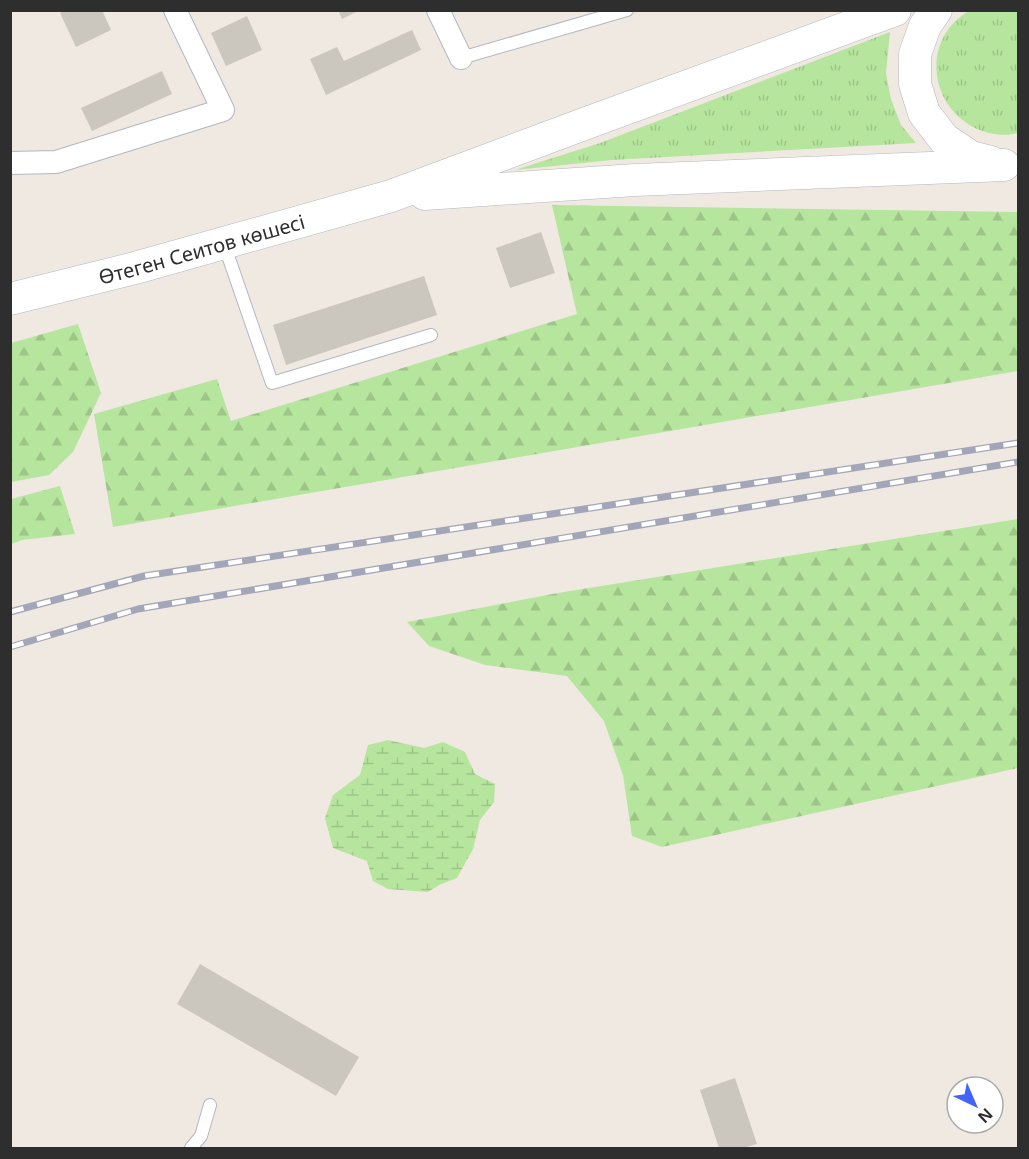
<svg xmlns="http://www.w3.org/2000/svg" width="1029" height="1159" font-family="'Noto Sans',sans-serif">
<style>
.grass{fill:url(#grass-tufts)}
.forest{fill:url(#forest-firs)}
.wetland{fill:url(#wetland-marsh)}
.building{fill:#cbc7bf}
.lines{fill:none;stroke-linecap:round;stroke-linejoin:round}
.lane-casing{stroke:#b4b7c1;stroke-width:14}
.street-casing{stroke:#b4b7c1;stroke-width:24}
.secondary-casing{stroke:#b4b7c1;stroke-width:33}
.lane{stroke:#fff;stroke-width:12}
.street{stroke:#fff;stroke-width:22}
.secondary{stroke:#fff;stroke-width:32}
.rail-casing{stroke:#a3a6b8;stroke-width:7}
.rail{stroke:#fff;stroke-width:4.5;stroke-dasharray:14;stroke-linecap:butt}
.labels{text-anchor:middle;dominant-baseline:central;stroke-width:5;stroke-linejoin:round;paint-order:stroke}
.street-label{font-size:20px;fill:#2e2e2e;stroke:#fff}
</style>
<defs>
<pattern id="grass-tufts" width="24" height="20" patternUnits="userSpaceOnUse" patternTransform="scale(1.5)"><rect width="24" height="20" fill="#b6e59e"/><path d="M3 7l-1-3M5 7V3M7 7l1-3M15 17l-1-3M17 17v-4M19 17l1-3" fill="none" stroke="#9dc588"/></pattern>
<pattern id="forest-firs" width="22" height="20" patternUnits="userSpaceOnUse" patternTransform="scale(1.5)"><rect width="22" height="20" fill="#b6e59e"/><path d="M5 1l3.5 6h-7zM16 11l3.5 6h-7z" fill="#9dc588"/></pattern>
<pattern id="wetland-marsh" width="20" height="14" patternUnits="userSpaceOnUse" patternTransform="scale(1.5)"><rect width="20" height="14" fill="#b6e59e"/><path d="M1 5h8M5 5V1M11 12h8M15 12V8" fill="none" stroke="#9dc588"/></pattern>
</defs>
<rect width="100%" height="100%" fill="#efe9e1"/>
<path class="grass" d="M969 11H1018V133C1007 136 993 135 982 131 929 111 919 40 969 11Z
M890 32 886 73 891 99 901 125 916 143 612 160 515 170 600 143Z"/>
<path class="forest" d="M552 205 1018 212V371L113 527 94 414 217 379 231 421 577 314Z
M78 324 101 393 73 452 49 475 11 482V343Z
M60 486 75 534 22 540 11 544V499Z
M1018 519V768L662 847 632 836 623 775 604 721 567 676 485 665 429 646 407 622 558 593Z"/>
<path class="wetland" d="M388 740 424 748 443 742 465 752 475 774 495 784 494 802 480 820 473 849 457 878 439 885 428 892 388 889 373 881 367 861 333 848 325 818 333 795 360 775 368 745Z"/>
<path class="building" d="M66 10H102L111 30 76 47 60 13Z
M338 10H360L342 19Z
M247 16 262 50 226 66 211 33Z
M412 30 421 50 326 95 310 59 337 47 344 61Z
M162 71 172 94 92 131 81 108Z
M541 232 555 273 510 288 496 248Z
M424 276 437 315 286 365 273 325Z
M200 964 359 1057 336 1096 177 1004Z
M735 1078 757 1144 743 1148H719L700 1090Z"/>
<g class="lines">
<defs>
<path id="lane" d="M461 58 627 10
M224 244 272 383 431 335
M191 1148 201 1136 210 1105"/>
<path id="street" d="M438 10 461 58
M10 163 56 162 223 110 175 10"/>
<g id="secondary">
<path d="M936 10 925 26 915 54V84L924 113 944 139 971 157 991 162"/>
<path d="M425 194 635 180 1004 165"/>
<path id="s1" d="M10 299 135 268 391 196 584 124 895 10"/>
</g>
</defs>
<use href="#lane" class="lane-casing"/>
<use href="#street" class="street-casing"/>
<use href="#secondary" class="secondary-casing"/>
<use href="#lane" class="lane"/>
<use href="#street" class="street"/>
<use href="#secondary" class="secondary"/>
<defs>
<path id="rail" d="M10 612 144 576 1018 443
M10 647 138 609 1018 462"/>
</defs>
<use href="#rail" class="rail-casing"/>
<use href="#rail" class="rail"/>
</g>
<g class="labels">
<g class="street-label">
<text stroke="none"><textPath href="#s1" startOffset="198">Өтеген Сеитов көшесі</textPath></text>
</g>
</g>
<rect width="1029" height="1159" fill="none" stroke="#2e2e2e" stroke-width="24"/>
<g transform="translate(975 1105) rotate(136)"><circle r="28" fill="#ffffff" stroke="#ababab" stroke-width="1.5"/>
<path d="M0-4.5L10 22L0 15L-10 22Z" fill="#4264fb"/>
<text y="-9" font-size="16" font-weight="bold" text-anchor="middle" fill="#2e2e2e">N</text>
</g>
</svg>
